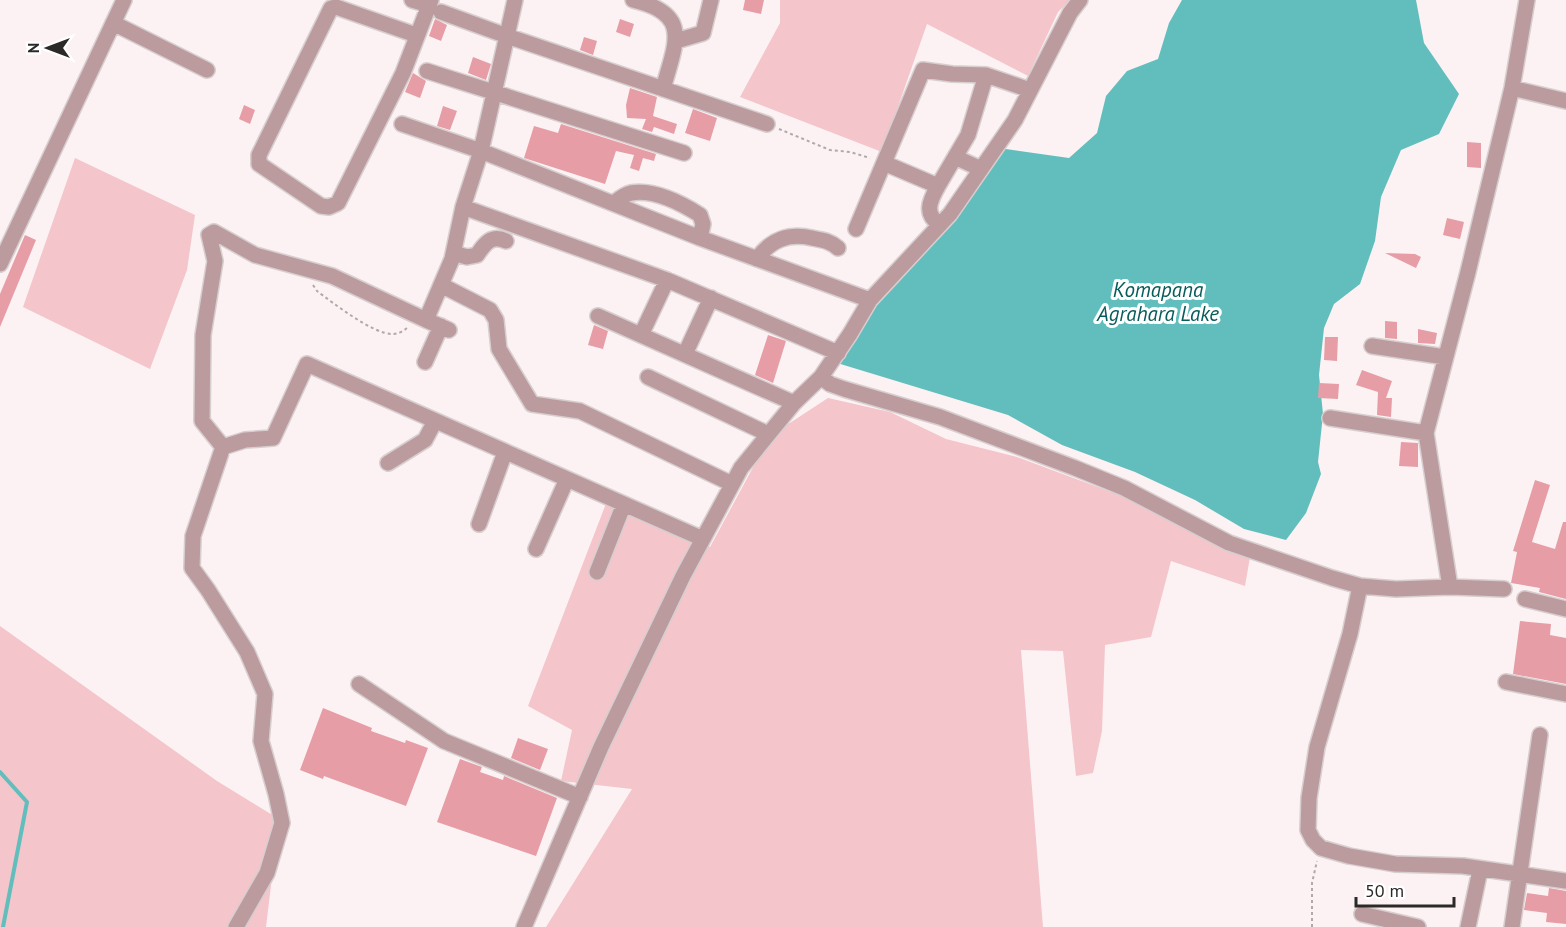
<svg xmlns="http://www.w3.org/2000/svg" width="1566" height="927" font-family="'PT Sans',sans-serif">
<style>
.green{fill:#f4c5ca}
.water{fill:#61bebd}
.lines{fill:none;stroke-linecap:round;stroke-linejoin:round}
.stream{stroke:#61bebd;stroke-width:4}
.building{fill:#e69da6}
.minor-casing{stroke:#d7cecf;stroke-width:18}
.path{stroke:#b0a8a9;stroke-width:2;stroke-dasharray:3 3;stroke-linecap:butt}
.minor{stroke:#bc9b9f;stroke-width:15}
.labels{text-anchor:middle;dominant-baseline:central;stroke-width:6;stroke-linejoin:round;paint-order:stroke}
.water-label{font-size:21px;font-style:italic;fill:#085c5c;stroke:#fff}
</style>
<rect width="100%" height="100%" fill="#fcf2f3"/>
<path class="green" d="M780 0H1070L1058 12 1028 76 927 24 882 152 740 97 780 23Z
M75 158 195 215 187 270 150 369 23 307Z
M828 398 890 412 946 439 1017 457 1138 502 1250 557 1245 586 1171 561 1151 637 1105 645 1102 731 1093 773 1076 776 1063 651 1021 650 1043 927H546L632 789 561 781 572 730 528 706 607 501 710 547 770 436Z
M0 626 217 781 279 819 266 927H0Z"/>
<path class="water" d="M1182 0H1416L1424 43 1459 94 1439 134 1401 150 1381 197 1375 241 1360 284 1334 304 1324 328 1319 375 1323 414 1318 462 1321 474 1306 513 1286 540 1244 529 1195 500 1135 472 1062 445 1008 415 824 359 992 147 1069 158 1097 133 1106 96 1127 71 1158 59 1169 23Z"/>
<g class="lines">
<path class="stream" d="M0 772 27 802 3 927"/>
</g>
<path class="building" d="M745 0H764L761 14 743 10Z
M435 19 447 25 441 41 429 36Z
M620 19 634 24 630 37 616 32Z
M584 37 597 41 593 55 580 50Z
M473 57 491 64 486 80 468 73Z
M413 73 426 81 420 98 405 92Z
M630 88 657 97 653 116 677 124 674 134 654 127 652 132 642 129 646 119 627 118 626 105Z
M244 105 255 110 250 124 239 119Z
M443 106 457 111 450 130 437 126Z
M693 109 717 118 710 141 685 133Z
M561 124 656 154 654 161 643 158 639 171 630 168 634 155 616 151 605 184 524 158 534 126 558 133Z
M1467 142 1481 143V168L1467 167Z
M1447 218 1464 222 1460 239 1443 235Z
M25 235 36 240 0 327V294Z
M1385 253 1415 254 1421 257 1416 268Z
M1385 321 1397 322V339L1385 338Z
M594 325 608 331 603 349 588 345Z
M1418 329 1437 333 1435 344 1418 343Z
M768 335 786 341 773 383 755 375Z
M1325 337H1338L1337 361 1324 360Z
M1362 370 1392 381 1386 398H1392L1391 417 1377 415 1378 392 1356 385Z
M1319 383 1339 384 1338 399 1318 398Z
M1401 442 1418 443V467L1399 466Z
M1535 480 1550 485 1532 542 1555 549 1563 522H1566V599L1539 592 1540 588 1511 583 1517 552 1513 551Z
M1520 621 1551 624 1550 635 1566 638V684L1513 674Z
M323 708 372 728 371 731 405 743 406 740 428 748 406 806 324 776 323 779 300 770Z
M518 738 548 749 540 770 511 758Z
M460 759 482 767 480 772 503 780 504 776 557 798 536 856 437 822Z
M1549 888 1566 891V924L1546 922 1547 913 1524 910 1527 893 1548 896Z"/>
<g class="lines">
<defs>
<path id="minor" d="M412 0 429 5
M633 0C693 14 675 44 663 89
M441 12 507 36 767 124
M113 23 207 70
M416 35 336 7 331 8 259 155V164L321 206 329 207 338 203 403 73 431 0
M676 41 703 33 711 0
M427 71 684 153
M1512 88 1566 101
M402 124 481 151 700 238 870 300 850 334 821 377 794 403 598 316
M955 157 981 169
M884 163 938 186 968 135 986 75
M938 186C929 202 924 214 940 225
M614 203C619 199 625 194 631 193 654 189 681 203 700 215L703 224 700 238
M463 207 667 280 838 353
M856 229 923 70 952 74 986 75 1030 90
M454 253 467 257 477 255C485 243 492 234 506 241
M757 259C771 239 789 233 812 238 823 240 830 241 838 248
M0 264 124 0
M441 285 490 310 496 320 499 349 532 404 580 411 732 484
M870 300 950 214 1015 120 1070 13 1080 0
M449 330 426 320 452 259 463 207 481 151 515 0
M641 335 667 280
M1372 346 1445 357
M685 354 711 298
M425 362 441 326
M648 377 768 434
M821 377 830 384 844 389 940 417 1075 468 1124 488 1229 543 1332 578 1360 586 1396 589 1450 587 1504 589
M1330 418 1426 433
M223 447 245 440 273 438 307 364 703 539
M388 463 425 440 435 421
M479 524 505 452
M536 549 567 479
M597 572 624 504
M1360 586 1350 634 1317 747 1309 798 1308 830 1313 840 1321 848 1349 856 1395 864 1463 866 1566 881
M1450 587 1426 433 1468 272 1512 88 1527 0
M1525 599 1566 609
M1506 682 1566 694
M359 684 444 741 580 797
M1362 914 1418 927
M236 927 267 873 282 823 276 794 261 741 265 694 247 652 208 590 192 568 193 536 223 447 202 421 203 335 215 261 209 235 214 232 255 255 332 276 426 320
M524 927 601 747 683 576 741 468 794 403
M1468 927 1480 870
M1512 927 1540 735"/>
</defs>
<use href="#minor" class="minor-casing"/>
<path class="path" d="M779 129 830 150 850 152 870 158
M313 285 317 291C333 303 373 334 392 334 399 334 404 331 409 326
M1312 927V883L1317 861"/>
<use href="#minor" class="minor"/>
</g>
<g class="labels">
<g class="water-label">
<text x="1158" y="289">Komapana<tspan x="1158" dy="24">Agrahara Lake</tspan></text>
</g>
</g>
<g transform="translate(48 48) rotate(270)" stroke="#ffffff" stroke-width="4.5" paint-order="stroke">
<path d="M0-4.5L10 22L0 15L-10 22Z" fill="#2c2929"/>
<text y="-9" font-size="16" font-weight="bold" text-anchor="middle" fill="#2c2929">N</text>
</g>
<path d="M1356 897v9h98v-9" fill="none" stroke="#2c2929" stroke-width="3"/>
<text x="1365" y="897" font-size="18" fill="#2c2929" stroke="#ffffff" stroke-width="4.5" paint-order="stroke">50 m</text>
</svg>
